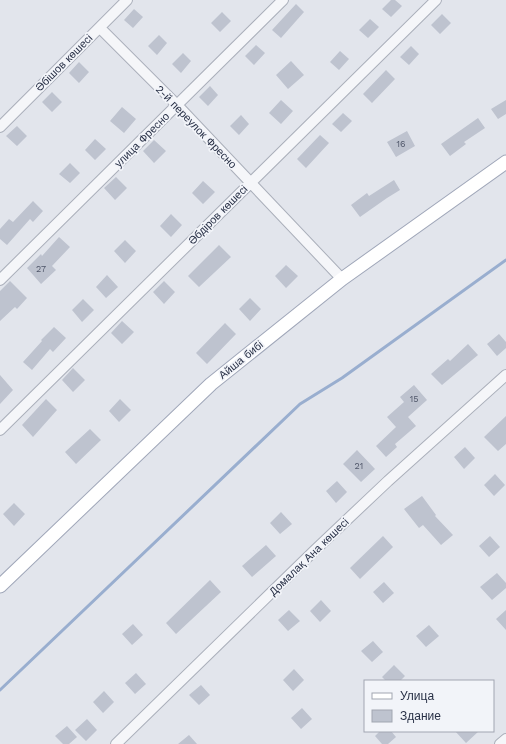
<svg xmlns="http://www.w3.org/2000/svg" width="506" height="744" font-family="'Work Sans',sans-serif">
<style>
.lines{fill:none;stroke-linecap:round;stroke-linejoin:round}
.stream{stroke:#99aecf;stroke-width:3}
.building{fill:#bec3cf}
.minor-casing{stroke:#aaafba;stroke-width:12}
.major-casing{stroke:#a0a7b9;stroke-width:15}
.minor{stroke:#f5f6f9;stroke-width:10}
.major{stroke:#fff;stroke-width:13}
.labels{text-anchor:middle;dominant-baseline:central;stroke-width:3.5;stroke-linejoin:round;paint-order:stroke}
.number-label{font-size:9px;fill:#4e5568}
.street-label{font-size:11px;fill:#283046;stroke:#f2f4f9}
</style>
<rect width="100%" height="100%" fill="#e2e5ec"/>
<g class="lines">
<path class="stream" d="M0 690 300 404 342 378 506 260"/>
</g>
<path class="building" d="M391 0H395L402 6 391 17 382 9Z
M296 4 304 12 281 38 272 30Z
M134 9 143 17 133 28 124 20Z
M222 12 231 21 220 32 211 23Z
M442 14 451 23 440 34 431 25Z
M370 19 379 27 368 38 359 30Z
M159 35 167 43 157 55 148 46Z
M256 45 265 53 254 65 245 56Z
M411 46 419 54 409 65 400 57Z
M340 51 349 59 339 70 330 62Z
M183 53 191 61 181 73 172 64Z
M291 61 304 75 288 89 276 75Z
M79 62 89 72 79 83 69 73Z
M386 70 395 79 372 103 363 94Z
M210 86 218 95 208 106 199 97Z
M52 92 62 102 52 112 42 102Z
M281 100 293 111 281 124 269 113Z
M506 100V114L498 119 491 109Z
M122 107 136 119 124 133 110 121Z
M343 113 352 121 341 132 332 124Z
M241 115 249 124 239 135 230 126Z
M478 118 485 128 464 142 466 144 450 156 441 144Z
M17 126 27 136 17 146 6 136Z
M407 131 415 146 396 157 387 142Z
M320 135 329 143 306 168 297 159Z
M95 139 106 149 95 160 85 150Z
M154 140 166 151 154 163 143 151Z
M70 163 80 173 70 183 59 174Z
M116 177 127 188 115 200 104 188Z
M394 180 400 190 387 198 360 217 351 205 367 193 369 196Z
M203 181 215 192 203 204 192 193Z
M33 201 43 211 33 222 30 219 7 245 0 239V229L9 219 13 222Z
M171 214 182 225 171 237 160 226Z
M59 237 70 247 52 266 56 270 41 284 27 268 41 254 42 256Z
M125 240 136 251 125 263 114 251Z
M219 245 231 257 199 287 188 276Z
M286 265 298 276 286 288 275 276Z
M107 275 118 287 106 298 96 287Z
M10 281 27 298 17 309 15 307 0 321V291Z
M164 281 175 292 164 304 153 292Z
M250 298 261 309 250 321 239 309Z
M83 299 94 310 82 322 72 310Z
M122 321 134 332 122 344 111 333Z
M225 323 236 334 207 364 196 353Z
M54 327 66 338 53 352 50 349 32 370 23 362 42 341 41 340Z
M499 334 506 342V348L497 356 487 344Z
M468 344 478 355 442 385 431 374 448 359 450 361Z
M73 368 85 380 73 392 62 380Z
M0 375 13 390 0 404Z
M414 385 427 400 408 417 416 426 395 444 397 447 386 457 376 446 396 427 387 417 404 402 400 397Z
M46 399 57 410 33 437 22 425Z
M120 399 131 410 119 422 109 411Z
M506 416V444L498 451 484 437Z
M90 429 101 440 76 464 65 452Z
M465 447 475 458 464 469 454 457Z
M357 450 375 469 361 482 343 464Z
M495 474 505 485 494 496 484 485Z
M337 481 347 492 336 503 326 491Z
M422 496 436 515 435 516 453 535 441 545 423 525 419 528 404 509Z
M14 503 25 514 14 526 3 514Z
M281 512 292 524 280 534 270 523Z
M383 536 393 547 360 579 350 568Z
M490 536 500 547 489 557 479 546Z
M266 545 276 556 252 577 242 566Z
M497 573 506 583V588L492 600 480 587Z
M210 580 221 592 176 634 166 623Z
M384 582 394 593 383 603 373 592Z
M321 600 331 611 320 622 310 611Z
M289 610 300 621 288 631 278 620Z
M506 610V630L496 619Z
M133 624 143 635 132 645 122 634Z
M429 625 439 636 426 647 416 636Z
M373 641 383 652 372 662 361 651Z
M394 665 405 676 400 681H386L382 677Z
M294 669 304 680 293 691 283 680Z
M136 673 146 684 135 694 125 683Z
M201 685 210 695 199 705 189 695Z
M104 691 114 702 103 713 93 702Z
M302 708 312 719 301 729 291 718Z
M87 719 97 730 86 741 75 730Z
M67 726 77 737 69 744H63L55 736Z
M380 731H391L396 737 388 744H382L375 736Z
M455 731H479L466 743Z
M189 735 197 744H178Z"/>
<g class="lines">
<defs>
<path id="minor" d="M100 28 177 105 342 279
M0 127 127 0
M0 280 283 0
M0 430 436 0
M116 744 315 550 388 481 506 375
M500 744 506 739"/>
<path id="major" d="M0 586 211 384 342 279 506 162"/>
</defs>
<use href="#minor" class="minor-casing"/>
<use href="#major" class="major-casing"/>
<use href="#minor" class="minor"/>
<use href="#major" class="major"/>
</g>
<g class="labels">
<g class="number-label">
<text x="401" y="144">16</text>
<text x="41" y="269">27</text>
<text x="414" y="399">15</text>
<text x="359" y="466">21</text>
</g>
<g class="street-label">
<text transform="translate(64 63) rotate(-45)">Әбішов көшесі</text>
<text transform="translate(196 127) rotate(46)">2-й переулок Фресно</text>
<text transform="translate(142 140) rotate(-45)">улица Фресно</text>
<text transform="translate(218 215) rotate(-45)">Әбдіров көшесі</text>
<text transform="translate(241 360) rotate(-39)">Айша бибі</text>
<text transform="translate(309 557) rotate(-44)">Домалақ Ана көшесі</text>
</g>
</g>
<rect x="364" y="680" width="130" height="52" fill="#f2f4f9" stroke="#a1a6b1"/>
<rect x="372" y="693" width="20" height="6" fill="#ffffff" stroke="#a1a6b1"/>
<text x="400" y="700" font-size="12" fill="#283046">Улица</text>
<rect x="372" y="710" width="20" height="12" fill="#bec3cf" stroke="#a1a6b1"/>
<text x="400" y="720" font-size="12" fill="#283046">Здание</text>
</svg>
